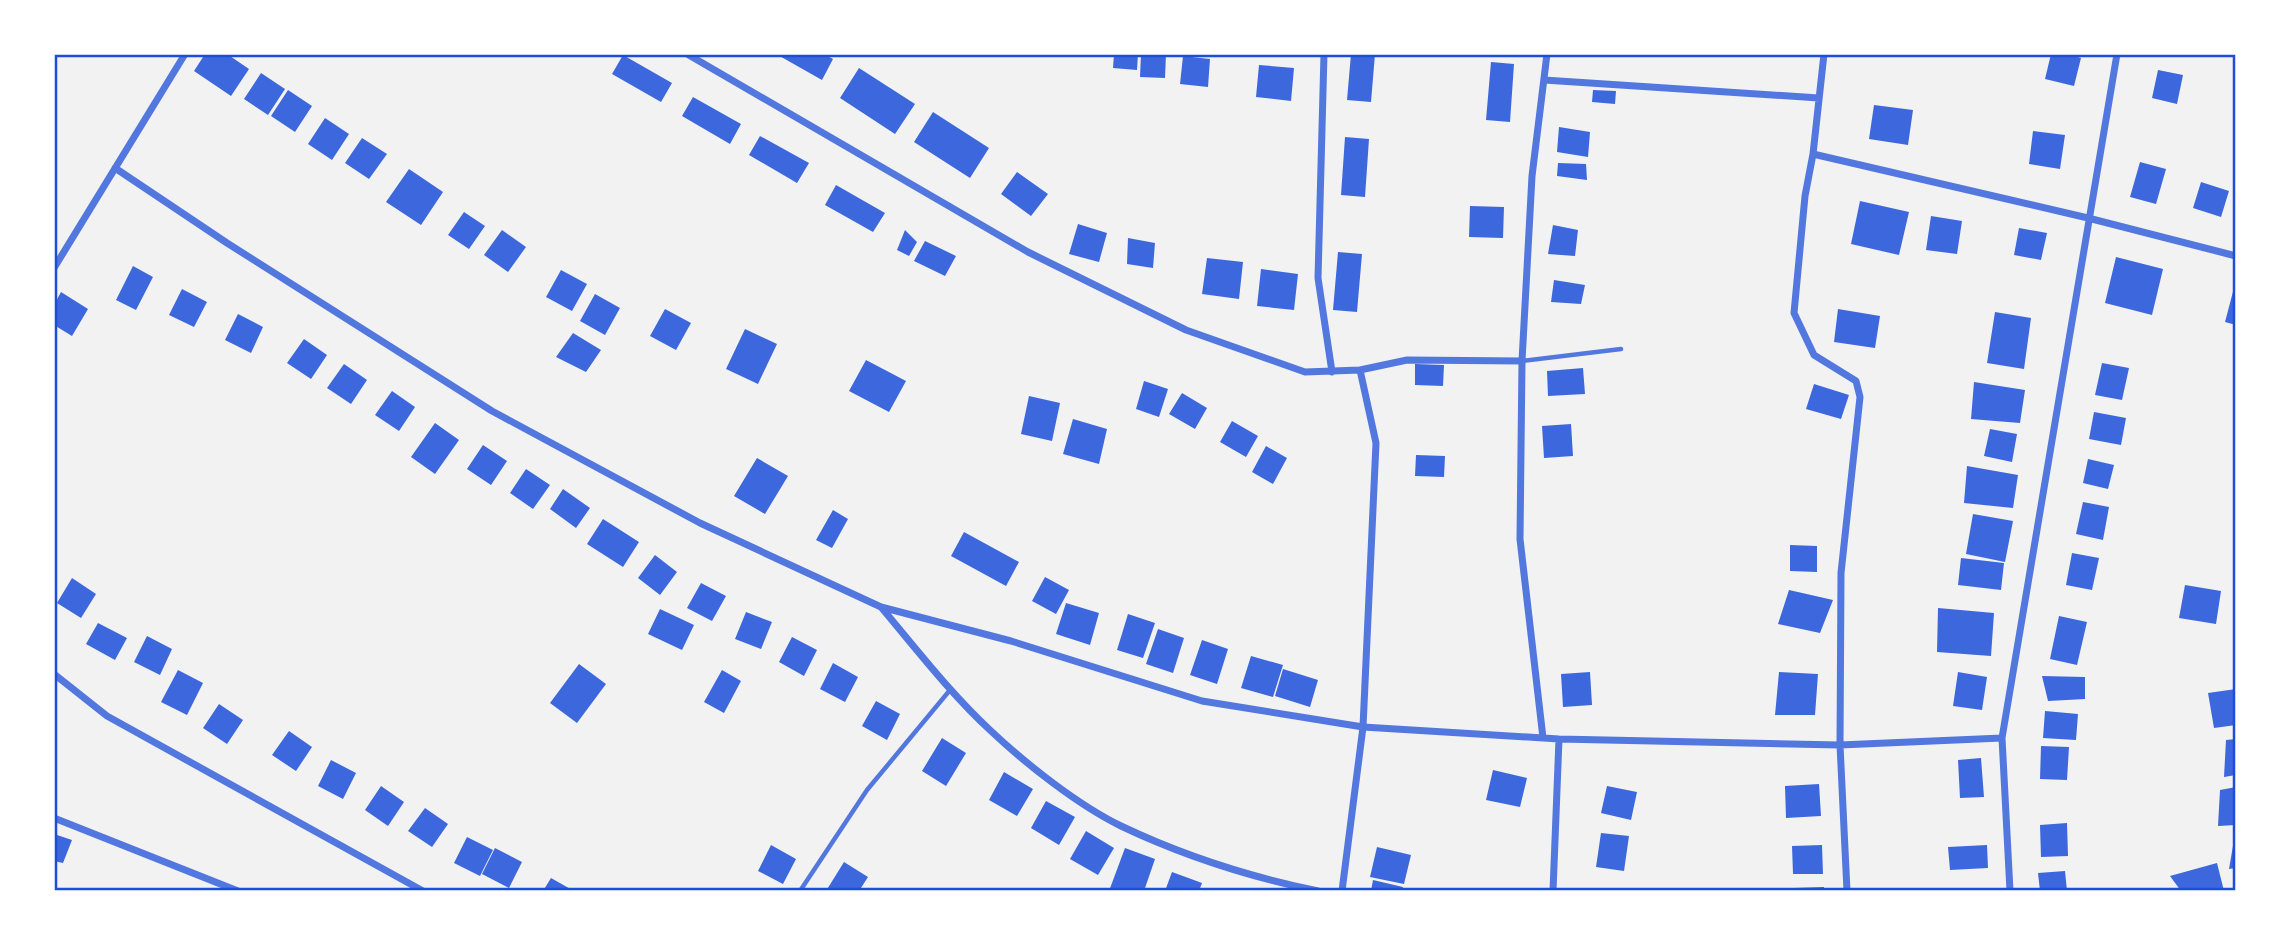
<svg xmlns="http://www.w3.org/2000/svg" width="2290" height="945" font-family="Raleway,sans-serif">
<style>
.building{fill:#3d67dc}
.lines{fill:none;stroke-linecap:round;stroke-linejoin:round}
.service{stroke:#5277de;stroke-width:4.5}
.minor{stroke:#5277de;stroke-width:7}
.neatline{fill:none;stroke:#1d4ed8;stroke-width:2.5}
</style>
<rect width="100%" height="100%" fill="#f2f2f2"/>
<path class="building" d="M205 54H227L249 69 231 96 194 71Z
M776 54H824L833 59 822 80Z
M1114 54H1138L1137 70 1113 68Z
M1141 54H1166L1165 78 1140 77Z
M1351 54H1375L1371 102 1347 100Z
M2051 54H2068L2081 58 2074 86 2045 79Z
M623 55 672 83 661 102 612 74Z
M1183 56 1210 59 1208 87 1180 84Z
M1491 62 1514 64 1510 122 1486 120Z
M1259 65 1294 68 1291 101 1256 97Z
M859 68 915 104 895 134 840 98Z
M2158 70 2183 75 2177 104 2152 98Z
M261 73 285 89 268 115 244 99Z
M288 90 312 106 295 132 271 116Z
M1593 90 1616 91 1615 104 1592 102Z
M693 97 741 124 730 144 682 116Z
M1874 105 1913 110 1908 145 1869 139Z
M933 112 989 148 970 178 914 142Z
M325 118 349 134 332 160 308 144Z
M1559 127 1590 132 1588 157 1557 152Z
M2033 131 2065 135 2060 169 2029 164Z
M760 136 809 163 797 183 749 155Z
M1345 137 1369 139 1365 197 1341 195Z
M362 138 387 154 369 179 345 163Z
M2140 162 2166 169 2156 204 2130 197Z
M1558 163 1586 164 1587 180 1557 176Z
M409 169 443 192 421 225 386 202Z
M1017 172 1048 194 1031 216 1001 194Z
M2201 182 2229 191 2221 217 2193 208Z
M836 185 885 213 873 232 825 205Z
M1860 201 1909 212 1899 255 1851 244Z
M1470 206 1504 207 1503 238 1469 237Z
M464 212 485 226 469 249 448 235Z
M1931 216 1962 221 1957 254 1926 250Z
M1078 224 1107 233 1099 262 1069 254Z
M1553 225 1578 230 1575 256 1548 254Z
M2019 228 2047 233 2041 260 2014 255Z
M502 230 526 247 508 272 484 255Z
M905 230 917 242 909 256 897 250Z
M1128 238 1155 243 1153 268 1127 264Z
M925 241 956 256 945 276 914 261Z
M1338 252 1362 254 1357 312 1333 310Z
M2116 257 2163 269 2152 315 2105 303Z
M1207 258 1243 262 1239 299 1202 294Z
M133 266 153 277 136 310 116 300Z
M1261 269 1298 274 1294 310 1257 306Z
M561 270 587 284 572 311 546 297Z
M1554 280 1585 285 1581 304 1551 302Z
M2235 284H2236V325L2225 322Z
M182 289 207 302 194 327 169 315Z
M61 292 88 309 72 336 54 325V305Z
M595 294 620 308 605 335 580 321Z
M665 309 691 323 676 350 650 336Z
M1838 309 1880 316 1875 348 1834 342Z
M1995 312 2031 318 2024 369 1987 363Z
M238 314 263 327 251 353 225 340Z
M745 329 777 344 758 384 726 369Z
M573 333 601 350 586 372 556 357Z
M304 339 327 355 311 379 287 363Z
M866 360 906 381 889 412 849 391Z
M2102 363 2129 368 2122 400 2095 395Z
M344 364 367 380 351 404 327 388Z
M1415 364 1444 365 1443 386 1415 385Z
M1583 368 1585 394 1548 396 1547 371Z
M1144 381 1168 389 1159 417 1136 409Z
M1974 382 2025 390 2020 423 1971 419Z
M1814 384 1849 395 1841 419 1806 409Z
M392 391 415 407 399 431 375 415Z
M1182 393 1207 408 1195 429 1169 414Z
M1029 396 1060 403 1052 441 1021 434Z
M2094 412 2126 418 2121 445 2089 439Z
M1073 419 1107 429 1099 464 1063 454Z
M1232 421 1258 436 1246 457 1220 442Z
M435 423 459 440 435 474 411 457Z
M1571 424 1573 456 1544 458 1542 426Z
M1990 429 2017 434 2012 462 1984 456Z
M483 445 507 461 491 485 467 469Z
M1266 446 1287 458 1273 484 1252 472Z
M1416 455 1445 456 1444 477 1415 476Z
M757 458 788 476 765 514 734 496Z
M2088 459 2114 465 2108 489 2083 483Z
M1967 466 2018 475 2013 508 1964 503Z
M526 469 550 485 533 509 510 493Z
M563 489 590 508 576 528 550 509Z
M2083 502 2109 507 2103 540 2076 534Z
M833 510 848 519 832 548 816 540Z
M1973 514 2013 521 2005 562 1966 554Z
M603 519 639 542 623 567 587 544Z
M964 532 1019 562 1006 586 951 556Z
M1790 545 1817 546V572L1790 571Z
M2072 553 2099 558 2092 590 2066 585Z
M655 555 677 572 660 595 638 578Z
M1961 558 2004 563 2001 590 1958 585Z
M1045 577 1069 590 1056 614 1032 601Z
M72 578 96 594 81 618 57 603Z
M701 583 726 596 712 621 687 608Z
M2185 585 2221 591 2216 624 2179 618Z
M1789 590 1833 600 1820 633 1778 624Z
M1066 603 1099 613 1090 645 1056 634Z
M1938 608 1994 613 1991 656 1937 652Z
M660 609 694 625 682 650 648 634Z
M746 612 772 622 761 649 735 639Z
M1128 614 1155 623 1143 658 1117 650Z
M2059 616 2087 622 2077 665 2050 659Z
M98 623 127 638 115 660 86 644Z
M1158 629 1184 638 1173 673 1146 664Z
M147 636 172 649 160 675 134 662Z
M792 637 817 650 804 676 779 662Z
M1202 640 1228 649 1217 684 1190 675Z
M1251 656 1283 665 1273 697 1241 688Z
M833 663 858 677 845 702 820 689Z
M579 664 606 684 577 723 550 703Z
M1283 669 1318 680 1310 707 1275 696Z
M178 670 203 683 187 715 161 702Z
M722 670 741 681 724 713 704 702Z
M1590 672 1592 705 1563 707 1561 674Z
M1779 672 1818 674 1815 715H1775Z
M1958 672 1987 677 1982 710 1953 706Z
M2042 676 2085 677V699L2048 701Z
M2236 689V725L2214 728 2208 693Z
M876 701 900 714 887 740 862 726Z
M219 704 243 720 227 744 203 728Z
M2045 711 2078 714 2076 740 2043 738Z
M289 731 312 747 296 771 272 755Z
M942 738 966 753 946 786 922 771Z
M2236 739V775L2224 777 2226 740Z
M2041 746 2069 747 2067 780 2040 779Z
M1981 758 1984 797 1960 798 1958 760Z
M331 760 356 773 343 799 318 786Z
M1493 770 1527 778 1520 807 1486 800Z
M1004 772 1033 789 1017 816 989 800Z
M1819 784 1821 816 1786 818 1785 786Z
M381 786 404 802 388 826 365 810Z
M1607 786 1637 792 1631 820 1601 813Z
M2236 787V825L2218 826 2220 790Z
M1046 801 1075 817 1059 845 1031 828Z
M425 808 448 824 432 847 408 831Z
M2067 823 2068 856 2041 857 2040 825Z
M1086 831 1114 848 1098 875 1070 859Z
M1601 833 1629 836 1624 871 1596 867Z
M54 834 72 840 63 863 54 861Z
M467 837 493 850 480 876 454 863Z
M2234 840 2236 868 2229 869Z
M771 845 796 859 783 884 758 871Z
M1822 845 1823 874H1793L1792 846Z
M1987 845 1988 868 1950 870 1948 847Z
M1377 847 1411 855 1404 884 1370 877Z
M495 848 522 862 509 888 482 874Z
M1125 848 1155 859 1144 891H1109Z
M844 862 868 877 859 891H826Z
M2217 863 2224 891H2181L2170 876Z
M2065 871 2067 891H2040L2038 873Z
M1172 872 1202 883 1199 891H1165Z
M551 878 574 891H543Z
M1373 880 1403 887 1402 891H1371Z
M1824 887V891H1794V888Z"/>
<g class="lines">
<path class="service" d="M1522 361 1621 349
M800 891 867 790 950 690"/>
<path class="minor" d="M687 54 1028 252 1186 330 1305 372 1360 370 1407 360 1522 361
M1324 54 1318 278 1332 372
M1824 54 1813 154 1805 196 1794 313 1814 355 1856 381 1860 397 1841 573 1840 745 1847 891
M1544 80 1819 98
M1813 154 2088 218 2236 256
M115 168 227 243 492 411 700 523 881 607 1011 641 1202 701 1363 727 1559 739 1840 745 2002 738
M54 268 185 54
M881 607C917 650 951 694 991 731 1026 764 1078 805 1121 826 1184 856 1250 877 1318 891
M54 674 107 716 423 891
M1543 738 1520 539 1522 361 1532 176 1547 54
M54 818 238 891
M1342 891 1363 727 1376 443 1360 370
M1553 891 1559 739
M2010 891 2002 738 2117 54"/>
</g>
<rect width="2290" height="945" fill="none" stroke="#ffffff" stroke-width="112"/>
<rect x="56" y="56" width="2178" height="833" class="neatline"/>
</svg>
